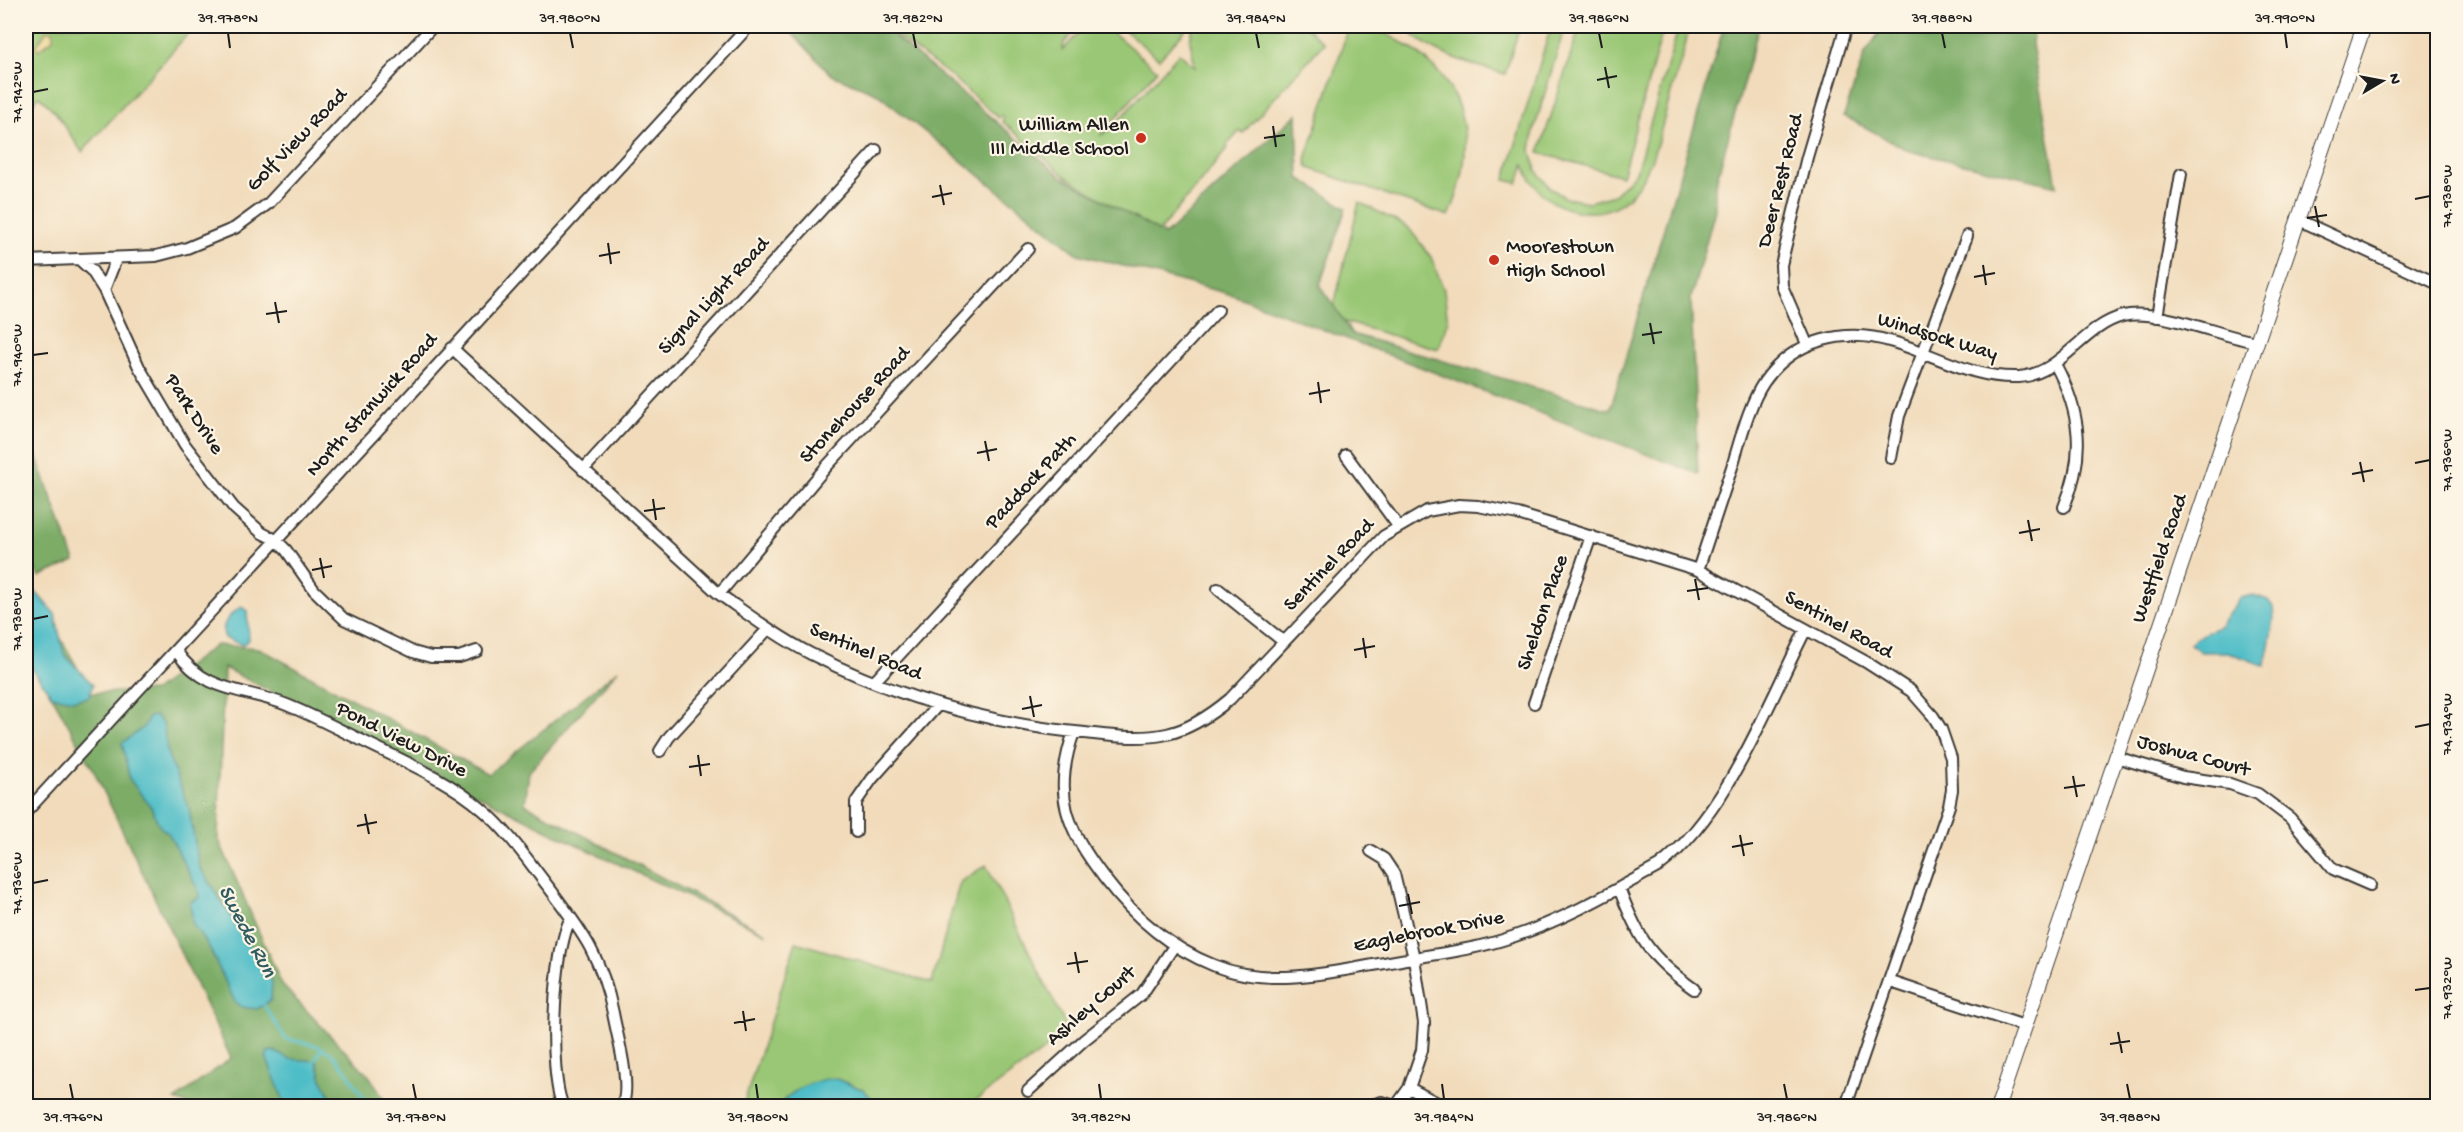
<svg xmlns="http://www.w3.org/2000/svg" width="2463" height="1132" font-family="'Gochi Hand',sans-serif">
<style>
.green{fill:#9ac775;stroke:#5b7248;stroke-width:1.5}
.forest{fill:#7bac66;stroke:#4c6441;stroke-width:1.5}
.sand{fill:#eeda9e;stroke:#857b5d;stroke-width:1.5}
.water{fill:#4fbdc7;stroke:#366c72;stroke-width:1.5}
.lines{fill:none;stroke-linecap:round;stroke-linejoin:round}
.stream{stroke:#4fbdc7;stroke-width:3}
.minor-casing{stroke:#3c3934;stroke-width:14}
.tertiary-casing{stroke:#3c3934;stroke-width:16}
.minor{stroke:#fff;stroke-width:10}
.tertiary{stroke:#fff;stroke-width:14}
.ticks{fill:none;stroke:#1c1c1c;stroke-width:2}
.poi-dot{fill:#c8321e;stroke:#fcf5e5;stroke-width:2}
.labels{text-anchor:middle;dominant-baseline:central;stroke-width:4.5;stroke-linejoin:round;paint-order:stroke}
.poi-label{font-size:21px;fill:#1c1c1c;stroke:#fcf5e5;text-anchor:end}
.street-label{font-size:21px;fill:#1c1c1c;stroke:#fcf5e5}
.water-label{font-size:22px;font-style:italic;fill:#305c60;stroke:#fcf5e5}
.neatline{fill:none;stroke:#1c1c1c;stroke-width:2}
.ticks-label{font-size:15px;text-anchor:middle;fill:#1c1c1c}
</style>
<rect width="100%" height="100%" fill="#fcf5e5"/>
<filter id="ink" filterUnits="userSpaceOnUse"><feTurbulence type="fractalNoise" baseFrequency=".0167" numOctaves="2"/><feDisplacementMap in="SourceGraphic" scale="12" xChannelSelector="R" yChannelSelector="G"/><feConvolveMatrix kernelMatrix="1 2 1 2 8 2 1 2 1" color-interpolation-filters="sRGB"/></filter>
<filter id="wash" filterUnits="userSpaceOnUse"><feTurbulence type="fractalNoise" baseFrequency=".008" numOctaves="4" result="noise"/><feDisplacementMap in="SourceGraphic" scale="24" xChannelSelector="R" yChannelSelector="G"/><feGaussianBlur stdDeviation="1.35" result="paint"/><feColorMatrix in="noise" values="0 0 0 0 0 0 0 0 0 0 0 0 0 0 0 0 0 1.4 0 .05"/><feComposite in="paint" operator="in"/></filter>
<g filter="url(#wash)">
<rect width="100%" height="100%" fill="#f1dbbb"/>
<path class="green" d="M26 26H195L82 152 56 113 39 96 26 111Z
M884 26H1079L1064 43 1062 51 1085 26H1105L1157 70 1100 136 1113 127 1179 53 1195 67 1190 41 1193 26H1305L1324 43 1243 133 1240 131 1226 146 1228 148 1157 234 1065 176 1002 121 1004 117 1001 115 999 118 948 74Z
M1120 26H1189L1159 59Z
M1349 26C1371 25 1385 32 1404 44 1470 83 1478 149 1449 216L1308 168 1306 159Z
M1405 26H1520L1505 74C1472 64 1427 54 1405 26Z
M1551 26H1565L1534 130 1531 150 1536 170 1550 188 1566 198 1589 202 1614 195 1636 172 1679 26H1688C1687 49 1676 74 1670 97 1656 146 1644 227 1572 210 1548 204 1532 187 1524 165L1518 183 1505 180Z
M1580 26H1664L1622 176 1539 153Z
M1359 202 1408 227 1431 257 1444 290 1448 323 1438 349 1331 318Z
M986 865 1069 1032 968 1106H743L796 942 932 983 960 882Z"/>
<path class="forest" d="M785 26H882L1062 177 1165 235 1297 114 1299 178 1346 208 1320 285 1352 334 1610 410 1724 26H1759L1715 186V210L1691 298 1698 474 1233 295 1078 254 876 93 832 75Z
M1903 26H2034L2032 44 2057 186 1909 151 1844 116 1865 53 1882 29Z
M26 429 75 561 39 577 26 549Z
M26 577 92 693 154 691 216 645 259 648 488 774 618 670 529 772 525 804 767 934 565 839 224 668 218 838 282 985 370 1077 388 1106H192L175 1100 231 1058 93 769 52 696 26 660Z"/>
<path class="sand" d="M47 30 53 31V39L38 50 36 46Z"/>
<path class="water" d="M26 575 33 589 55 614 64 654 93 685 89 697 74 700 52 696 26 660Z
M2253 595 2268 600 2273 607 2274 620 2265 666 2228 652H2201L2190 644 2197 637 2220 626 2240 598Z
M242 607 247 611 249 640 242 645 225 638C219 625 230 613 242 607Z
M156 716 163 724 168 755 189 809 199 866 272 981 271 1000 257 1009 241 1007 235 1002 208 945 193 925 190 902 199 898 198 890 169 834 160 827 151 807 130 780 122 743 143 728 149 717Z
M273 1051 290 1059 317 1061 322 1080 336 1106H286L266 1057 268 1052Z
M834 1078 864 1090 878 1106H779C792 1089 814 1080 834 1078Z"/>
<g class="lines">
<path class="stream" d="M263 1004 286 1039 315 1045 331 1053 345 1069 369 1106
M314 1062 322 1048"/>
</g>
</g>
<g filter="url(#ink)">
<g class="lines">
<defs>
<path id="minor" d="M2297 219 2438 284
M80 260 92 271 104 290 139 367 185 445 234 508 262 533 276 540 286 550 314 590 344 619 413 652 431 657H459L477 651
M26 261 156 256 187 248 235 228 269 203 433 26
M104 290 116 259
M2157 317 2181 174
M1807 344 1782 286 1781 265 1807 157 1846 26
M452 348 719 594C749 615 778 637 811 654 896 697 990 724 1085 733 1113 736 1139 740 1167 734 1190 729 1212 714 1230 699L1384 536 1427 511 1459 505 1478 506 1518 514 1698 570 1866 662 1911 691 1933 716 1941 729 1951 758 1952 790 1949 806 1846 1106
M2055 364C2081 412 2086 455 2064 507
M1346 455 1398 526
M1891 458 1899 416 1967 236
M583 470 876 150
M1698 570C1709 536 1721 501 1732 467 1740 441 1749 404 1764 382 1794 339 1845 327 1893 342 1937 355 1972 379 2019 377 2062 374 2083 326 2123 316 2157 308 2220 336 2256 342
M1218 589 1284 642
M719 594 827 466 1028 249
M176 651C206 694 244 688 287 705 312 715 336 728 361 740 403 761 447 779 483 810 509 832 529 862 550 889 583 933 602 958 613 1013 617 1036 632 1085 622 1106
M875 681 1218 310
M1534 703 1591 536
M1074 732C1052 794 1066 828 1105 879 1134 917 1168 947 1213 965 1273 990 1341 970 1401 960 1438 954 1477 949 1512 937 1564 920 1612 892 1659 866 1727 814 1767 706 1805 631
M660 751 669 737 768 629
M2116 757 2183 777 2230 784 2258 794 2290 818 2333 869 2370 885
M26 812C267 550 509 290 749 26
M856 832V802L872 779 938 705
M1371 851 1384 859 1394 874 1414 958 1424 1023 1422 1050 1409 1088 1396 1106
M1619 888C1638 938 1650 958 1694 989
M1891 982 2024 1026
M1409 1088 1443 1106
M1028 1091 1084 1040 1142 994 1174 946
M563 1106C548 1073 553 950 571 918
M1368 1106 1382 1102 1394 1106"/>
<path id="tertiary" d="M1998 1106 2364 26"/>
</defs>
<use href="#minor" class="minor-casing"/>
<use href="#tertiary" class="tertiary-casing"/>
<use href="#minor" class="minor"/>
<use href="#tertiary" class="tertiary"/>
</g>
</g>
<path class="ticks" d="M228 33 230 48M570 33 573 48M913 33 916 48M1256 33 1259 48M1599 33 1602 48M1942 33 1945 48M2285 33 2287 48M1605 67 1609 88M1597 80 1617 76M33 92 48 89M1273 126 1276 147M1264 138 1285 135M940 185 944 205M932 197 952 193M2415 199 2430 196M2315 206 2319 227M2307 218 2327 215M608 243 611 264M599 256 620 252M1983 265 1986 285M1974 277 1995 273M275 302 279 323M266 314 287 311M1650 323 1654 344M1642 335 1662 332M33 355 48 353M1318 382 1321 403M1309 394 1330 390M985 441 989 461M977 453 997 449M2360 462 2364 482M2415 463 2430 460M2352 474 2373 470M653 499 656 520M644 511 665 508M2028 520 2032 541M2019 533 2040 529M320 558 324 578M312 570 332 566M1695 579 1699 600M1687 591 1708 588M33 619 48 616M1363 638 1366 658M1354 650 1375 646M1030 696 1034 717M1022 709 1042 705M2415 727 2430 724M698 755 701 776M689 767 710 764M2073 776 2077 797M2064 788 2085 785M365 814 369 834M357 826 377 822M1740 835 1744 856M1732 847 1753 843M33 883 48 880M1408 894 1412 914M1399 906 1420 902M1075 952 1079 973M1067 964 1088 961M2415 990 2430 988M743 1011 746 1031M734 1023 755 1019M2118 1032 2122 1053M2110 1044 2130 1041M70 1084 73 1099M413 1084 416 1099M756 1084 758 1099M1099 1084 1101 1099M1442 1084 1444 1099M1784 1084 1787 1099M2127 1084 2130 1099"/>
<g class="poi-dot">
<circle cx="1141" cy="138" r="6"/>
<circle cx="1494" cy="260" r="6"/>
</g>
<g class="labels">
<g class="poi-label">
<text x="1129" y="126">William Allen<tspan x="1129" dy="24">III Middle School</tspan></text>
<text x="1506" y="248" text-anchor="start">Moorestown<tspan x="1506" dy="24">High School</tspan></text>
</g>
<g class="street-label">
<text transform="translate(298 141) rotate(-46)">Golf View Road</text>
<text transform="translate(1782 181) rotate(-76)">Deer Rest Road</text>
<text transform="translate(715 297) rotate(-47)">Signal Light Road</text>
<text transform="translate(1937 338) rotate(17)">Windsock Way</text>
<text transform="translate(373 406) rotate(-48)">North Stanwick Road</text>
<text transform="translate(856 406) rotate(-47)">Stonehouse Road</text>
<text transform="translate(193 415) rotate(57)">Park Drive</text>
<text transform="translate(1032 482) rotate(-47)">Paddock Path</text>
<text transform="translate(2161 559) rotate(-71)">Westfield Road</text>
<text transform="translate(1330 566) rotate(-46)">Sentinel Road</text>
<text transform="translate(1544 613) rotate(-71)">Sheldon Place</text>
<text transform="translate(1838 626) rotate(29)">Sentinel Road</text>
<text transform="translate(865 653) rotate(23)">Sentinel Road</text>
<text transform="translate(401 741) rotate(27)">Pond View Drive</text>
<text transform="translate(2193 757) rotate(15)">Joshua Court</text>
<text transform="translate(1429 933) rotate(-11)">Eaglebrook Drive</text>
<text transform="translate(1092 1007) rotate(-41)">Ashley Court</text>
</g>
<g class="water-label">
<text transform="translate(246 932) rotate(62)">Swede Run</text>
</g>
</g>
<rect width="2463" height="1132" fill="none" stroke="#fcf5e5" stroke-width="66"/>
<g transform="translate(2382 81) rotate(80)" stroke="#fcf5e5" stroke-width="4.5" paint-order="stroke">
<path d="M0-4.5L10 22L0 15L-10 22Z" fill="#1c1c1c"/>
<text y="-9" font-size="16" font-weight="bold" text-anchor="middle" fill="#1c1c1c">N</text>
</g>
<rect x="33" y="33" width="2397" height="1066" class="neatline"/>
<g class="ticks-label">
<text x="228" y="22">39.978°N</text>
<text x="570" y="22">39.980°N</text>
<text x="913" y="22">39.982°N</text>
<text x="1256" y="22">39.984°N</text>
<text x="1599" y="22">39.986°N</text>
<text x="1942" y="22">39.988°N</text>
<text x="2285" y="22">39.990°N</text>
<text transform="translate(16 92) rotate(-90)" y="5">74.942°W</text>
<text transform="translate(2446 196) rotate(-90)" y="5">74.938°W</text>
<text transform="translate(16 355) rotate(-90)" y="5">74.940°W</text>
<text transform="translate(2446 460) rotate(-90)" y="5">74.936°W</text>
<text transform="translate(16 619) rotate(-90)" y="5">74.938°W</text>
<text transform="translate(2446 724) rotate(-90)" y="5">74.934°W</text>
<text transform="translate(16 883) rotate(-90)" y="5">74.936°W</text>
<text transform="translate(2446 988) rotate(-90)" y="5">74.932°W</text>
<text x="73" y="1121">39.976°N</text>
<text x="416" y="1121">39.978°N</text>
<text x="758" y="1121">39.980°N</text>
<text x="1101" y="1121">39.982°N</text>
<text x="1444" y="1121">39.984°N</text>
<text x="1787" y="1121">39.986°N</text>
<text x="2130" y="1121">39.988°N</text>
</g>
</svg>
